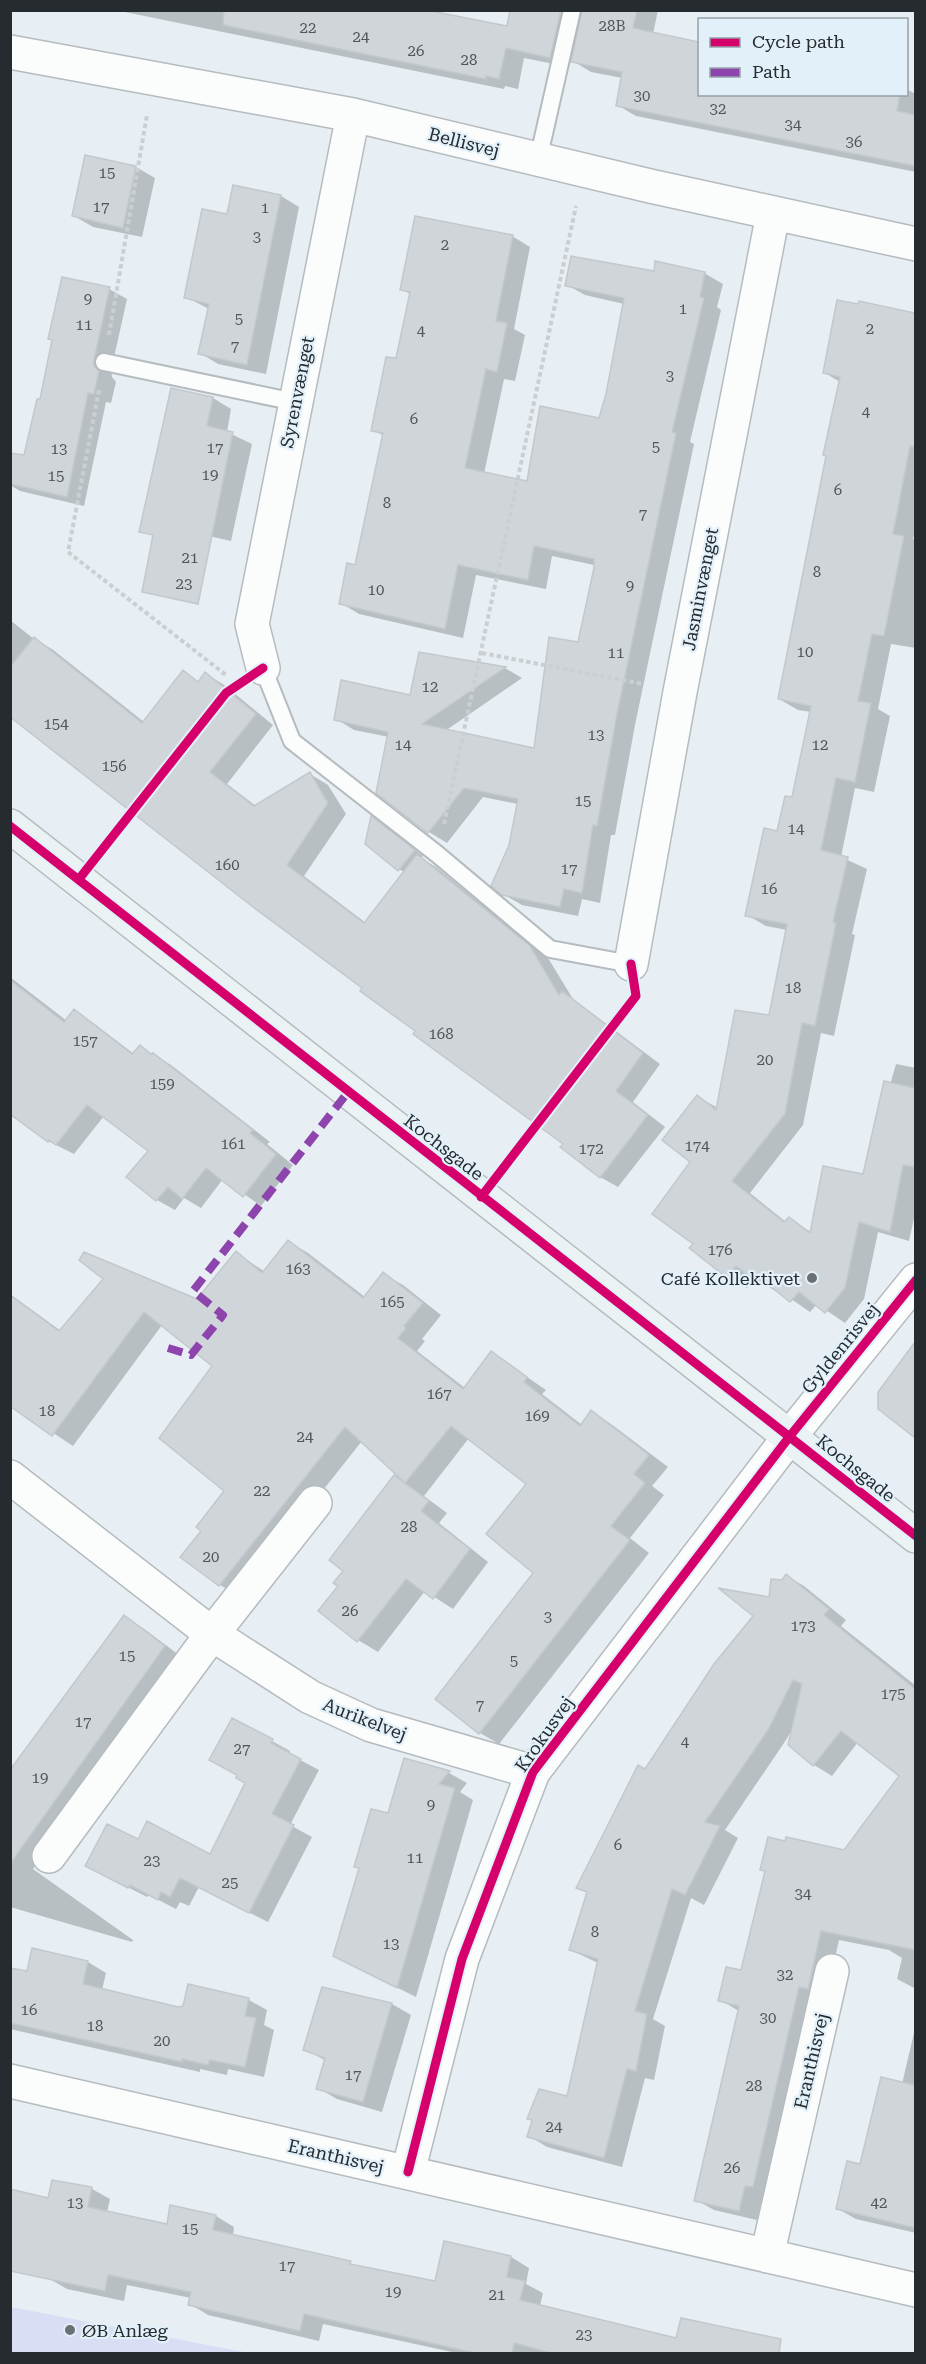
<svg xmlns="http://www.w3.org/2000/svg" width="926" height="2364" font-family="'Roboto Serif',serif">
<style>
.grass{fill:#d9def5}
.shadow{fill:#0003}
.building{fill:#d0d5da;stroke:#c3c8cc;stroke-width:1.5}
.lines{fill:none;stroke-linecap:round;stroke-linejoin:round}
.lane-casing{stroke:#b5bbbf;stroke-width:20}
.street-casing{stroke:#b5bbbf;stroke-width:36}
.secondary-casing{stroke:#b5bbbf;stroke-width:36}
.path{stroke:#cbcfd1;stroke-width:4;stroke-dasharray:4.5 3;stroke-linecap:butt}
.lane{stroke:#fbfdfd;stroke-width:16}
.street{stroke:#fbfdfd;stroke-width:33}
.secondary{stroke:#ebf2f3;stroke-width:33}
.quiet{stroke:#8e44ad;stroke-width:8;stroke-dasharray:15 8;stroke-linecap:butt}
.cycleway-casing{stroke:#e2f0f9;stroke-width:13}
.cycleway{stroke:#d6006c;stroke-width:9}
.poi-dot{fill:#6a7074;stroke:#e2f0f9;stroke-width:2}
.labels{text-anchor:middle;dominant-baseline:central;stroke-width:4.5;stroke-linejoin:round;paint-order:stroke}
.number-label{font-size:15px;fill:#50565a}
.street-label{font-size:18px;fill:#262b2f;stroke:#e2f0f9}
.poi-label{font-size:18px;fill:#262b2f;stroke:#e2f0f9;text-anchor:end}
</style>
<rect width="100%" height="100%" fill="#e7eff4"/>
<path class="grass" d="M11 2307 249 2353H11Z"/>
<path class="shadow" d="M115 10H421L508 28 512 10H658L653 34 700 44V94H906V89L916 94V172L636 116 617 105 622 78 591 72 571 60 569 67 524 58 518 89 505 86 504 89Z
M86 157 136 167 155 178 142 237 93 227 74 216Z
M234 187 281 196 299 207 266 374 218 364 200 353 209 309 186 297 228 216Z
M512 236 530 247 514 329 525 335 515 381 504 379 484 474 528 482 600 419 607 394 624 304 585 295 567 285 655 272 704 273 723 284 717 307 721 310 690 442 694 444 635 725 615 835H611L600 903 582 899 578 916 522 905 503 894 518 804 483 797 447 843 429 832 389 737 354 730 336 719 411 697 420 654 505 668 522 678 445 731 535 750 579 643 594 565 552 556 546 589 476 575 463 638 359 614 341 603 357 567 384 436 373 430 398 360 411 295 402 289Z
M109 289 127 299 111 371 112 377 116 382 111 403 106 402 84 506 20 491 10 485V454L25 457 41 401Z
M860 303 916 314V525L913 539 916 540V648L891 644 878 709 890 716 874 792 855 788 841 857 867 869 852 934 855 935 834 1036 821 1033 803 1125 750 1193 786 1222 789 1219 811 1232 864 1176 896 1064 916 1068V1209L909 1241 878 1232 864 1299 845 1323 817 1304 810 1312 778 1290 777 1292 754 1278 747 1288 728 1277 695 1243 692 1161 698 1097 718 1108 771 1017 787 930 766 926 747 915 793 799 811 712 798 710 779 699 828 456 840 382 825 373Z
M213 398 231 409 227 432 252 444 231 541 165 526Z
M10 620 34 639 52 649 144 722 183 672 199 682 205 674 223 684 273 725 227 784 256 806 310 774 328 785 346 814 304 876 366 923 405 873 399 869 372 818 423 856 421 858 436 867 548 958 573 999 660 1064 633 1102 665 1127 618 1187 600 1177 565 1144 10 716Z
M10 977 67 1021 74 1011 92 1022 134 1054 140 1047 171 1065 270 1142 267 1144 293 1165 261 1206 223 1179 201 1208 184 1198 175 1210 157 1200 129 1177 150 1151 104 1116 74 1154 48 1141 10 1112Z
M288 1241 308 1253 365 1297 383 1274 403 1285 441 1315 422 1339 425 1341 417 1351 465 1388 492 1353 546 1390 542 1394 582 1425 592 1412 611 1424 668 1467 652 1486 664 1495 630 1538 649 1553 499 1744 480 1733 535 1572 528 1484 469 1438 424 1496 447 1513 439 1523 488 1562 453 1609 425 1591 378 1652 358 1640 340 1586 345 1570 394 1477 406 1482 362 1441 239 1596 220 1585 203 1530 226 1490 214 1366 162 1325 73 1446 23 1413 10 1393V1294L61 1331 105 1279 197 1301 237 1253 265 1272Z
M914 1347 916 1348V1436L880 1408Z
M786 1576 804 1586 846 1620 841 1626 916 1686V1989L897 1979 902 1958 889 1950 839 1940 826 1998 771 2197 763 2195 757 2220 714 2210 696 2200 739 2011 720 2000 742 1972 766 1872 762 1869 844 1851 901 1776 858 1742 832 1776 814 1765 793 1728 786 1740 725 1830 738 1838 704 1905 691 1898 653 2019 665 2026 654 2080 645 2078 622 2167 547 2147 529 2136 569 2098 598 1963 571 1950 589 1893 578 1887Z
M124 1617 143 1628 183 1658 33 1869 133 1940 132 1942 10 1907V1772Z
M272 1741 290 1751 289 1754 319 1770 290 1825 312 1837 268 1922 199 1887 189 1906 180 1902 176 1909 149 1895 147 1897 106 1876 138 1841 210 1856Z
M405 1760 449 1773 467 1783 460 1792 473 1800 416 1997 354 1966 361 1869 356 1866 389 1814Z
M33 1949 88 1962 106 1973 102 1990 178 2008H184L189 1986 249 2000 267 2010 264 2025 274 2030 264 2077 228 2069 227 2075 200 2069V2072L10 2029V1969L28 1973Z
M323 1989 392 2004 411 2015 382 2112 337 2099 318 2088 326 2061 305 2049Z
M916 2024V2233L856 2219 838 2209 902 2084Z
M53 2182 92 2189 110 2199 107 2212 168 2226 171 2207 216 2216 234 2227 233 2236 350 2263 358 2267 436 2283 445 2242 511 2257 529 2268 526 2284 543 2293 540 2306 678 2340 745 2354H461L323 2324 319 2341 208 2315 190 2304 191 2298 127 2285 124 2301 67 2289 48 2278 49 2199Z"/>
<path class="building" d="M224 10H426L507 26 510 10H561L550 58 506 48 499 79 486 76V79L223 25Z
M582 10H637L633 28 699 42V94H900L897 111 915 115V166L616 106 622 72 571 62Z
M85 155 136 166 123 228 72 216Z
M233 185 281 195 247 365 198 354 209 304 184 298 202 209 227 214Z
M415 216 513 235 496 321 507 323 497 372 486 369 465 468 527 481 540 406 599 418 606 394 624 298 565 286 571 256 654 271 655 261 705 272 700 297 704 298 672 432 676 433 617 714 597 826 593 825 582 893 564 889 560 907 502 895 491 886 509 845 518 799 464 788 428 833 376 793 388 732 334 720 341 680 410 695 419 652 506 667 422 724 534 748 549 637 578 642 594 568V559L534 546 528 580 458 565 445 629 339 604 347 563 355 565 383 433 371 431 386 357 396 358 410 292 400 290Z
M62 277 110 287 94 360V366L99 371 94 394 88 393 67 497 10 484V453L24 455 37 399H40L52 340 48 339Z
M837 300 858 304 859 301 915 313V447L910 446 893 534 904 536 884 636 872 634 858 701 871 703 855 782 836 778 821 850 848 857 833 922 836 923 815 1026 802 1023 785 1114 732 1181 784 1222 789 1217 810 1233 823 1166 863 1174 884 1081 915 1088V1167L903 1165 890 1232 859 1222 845 1288 825 1313 799 1292 790 1302 760 1278 757 1282 736 1266 727 1278 689 1248 693 1244 652 1214 690 1162 662 1140 697 1095 716 1110 735 1010 769 1015 787 924 745 916 764 828 777 831 785 796 792 797 811 706 778 699 826 456 823 455 840 377 823 373Z
M171 388 213 397 207 426 233 432 198 604 142 592 153 535 139 532Z
M34 637 142 723 183 670 198 682 205 672 256 714 210 772 254 806 310 772 328 803 287 865 364 923 417 854 530 946 559 995 562 991 643 1053 616 1091 648 1115 600 1178 560 1147 563 1144 413 1034 415 1031 360 991 362 988 253 907 10 717V667Z
M371 816 415 850 398 871 365 844Z
M10 980 64 1022 74 1009 132 1054 140 1045 151 1054 153 1053 253 1130 250 1133 276 1154 243 1197 206 1168 182 1199 168 1187 156 1201 126 1177 148 1151 87 1105 56 1145 49 1140 48 1142 10 1114Z
M288 1240 363 1298 383 1272 423 1303 404 1326 406 1328 398 1338 463 1389 491 1351 527 1377 524 1382 580 1426 591 1410 649 1455 634 1474 645 1483 611 1526 630 1540 479 1734 435 1699 533 1573 486 1534 526 1484 451 1426 405 1483 429 1501 421 1511 470 1549 433 1599 406 1579 357 1642 318 1611 338 1586 333 1583 343 1571 329 1560 394 1475 405 1483 345 1427 219 1586 180 1557 201 1531 196 1527 224 1491 159 1438 212 1366 144 1312 52 1436 10 1406V1295L59 1331 103 1279 79 1260 84 1252 197 1299 236 1251 262 1273Z
M915 1342V1438L878 1409V1392Z
M786 1574 829 1609 824 1615 915 1689V1950L821 1931 808 1989 799 1987 753 2187 745 2186 739 2211 694 2201 739 2006 718 2001 726 1967 741 1970 765 1871 760 1870 768 1837 785 1841 786 1837 844 1850 899 1776 841 1731 813 1766 788 1745 802 1684 793 1680 768 1730 705 1822 720 1826 685 1895 672 1889 635 2011 647 2014 636 2071 627 2069 604 2158 527 2137 532 2120 527 2119 539 2089 567 2096 598 1959 569 1950 587 1892 576 1888 638 1765 645 1769 714 1664 753 1616 718 1588 769 1597 771 1579 782 1580Z
M124 1615 165 1646 10 1864V1770Z
M232 1718 273 1739 271 1743 301 1759 272 1814 294 1825 249 1913 180 1878 170 1897 161 1892 158 1900 130 1885 128 1888 85 1866 107 1824 138 1839 147 1821 210 1854 245 1783 236 1778 237 1775 209 1760Z
M404 1758 450 1771 439 1784 455 1788 397 1988 333 1956 359 1868 354 1867 371 1809 388 1813Z
M32 1948 88 1961 83 1984 178 2007 183 2006 188 1984 249 1998 245 2016 256 2018 245 2067 210 2060 208 2065 182 2059V2062L10 2023V1968L27 1971Z
M322 1987 392 2003 363 2102 316 2089 325 2058 303 2050Z
M881 2077 915 2085V2228L836 2209 847 2161 860 2164Z
M52 2180 92 2187 88 2207 167 2224 170 2205 216 2215 213 2230 351 2261 350 2264 435 2281 444 2241 511 2256 507 2277 525 2281 520 2300 676 2338 681 2318 781 2339 779 2354H555L514 2343 512 2354H479L304 2314 300 2331 188 2305 191 2292 108 2275 105 2291 10 2271V2189L48 2198Z"/>
<g class="lines">
<defs>
<path id="lane" d="M538 160 572 10
M104 362 295 402
M263 668 292 741 437 854 550 949 631 964"/>
<path id="street" d="M10 52 353 115 650 186 916 244
M263 668 252 624 353 115
M631 964 680 692 773 214
M10 1477 212 1634 310 1697 371 1725 533 1772
M49 1856 212 1634 315 1503
M10 2081 916 2290
M408 2172 462 1959 533 1772 790 1436 916 1280
M767 2256 832 1971"/>
<path id="secondary" d="M10 826 916 1536"/>
</defs>
<use href="#lane" class="lane-casing"/>
<use href="#street" class="street-casing"/>
<use href="#secondary" class="secondary-casing"/>
<path class="path" d="M109 335 147 115
M99 390 68 552 226 675
M482 653 643 684
M444 824 576 206"/>
<use href="#lane" class="lane"/>
<use href="#street" class="street"/>
<use href="#secondary" class="secondary"/>
<path class="quiet" d="M168 1348 191 1355 223 1315 193 1291 348 1092"/>
<defs>
<path id="cycleway" d="M10 826 916 1536
M79 879 226 693 263 668
M481 1197 636 996 631 964
M408 2172 462 1959 533 1772 790 1436 916 1280"/>
</defs>
<use href="#cycleway" class="cycleway-casing"/>
<use href="#cycleway" class="cycleway"/>
</g>
<g class="poi-dot">
<circle cx="812" cy="1278" r="6"/>
<circle cx="70" cy="2330" r="6"/>
</g>
<g class="labels">
<g class="number-label">
<text x="612" y="26">28B</text>
<text x="308" y="28">22</text>
<text x="361" y="37">24</text>
<text x="416" y="51">26</text>
<text x="469" y="60">28</text>
<text x="642" y="96">30</text>
<text x="718" y="109">32</text>
<text x="793" y="125">34</text>
<text x="854" y="142">36</text>
<text x="107" y="173">15</text>
<text x="101" y="207">17</text>
<text x="265" y="208">1</text>
<text x="257" y="237">3</text>
<text x="445" y="245">2</text>
<text x="88" y="299">9</text>
<text x="683" y="309">1</text>
<text x="239" y="319">5</text>
<text x="84" y="325">11</text>
<text x="870" y="329">2</text>
<text x="421" y="331">4</text>
<text x="235" y="346">7</text>
<text x="670" y="376">3</text>
<text x="866" y="412">4</text>
<text x="414" y="419">6</text>
<text x="656" y="447">5</text>
<text x="215" y="448">17</text>
<text x="59" y="449">13</text>
<text x="210" y="475">19</text>
<text x="56" y="476">15</text>
<text x="838" y="490">6</text>
<text x="387" y="503">8</text>
<text x="643" y="514">7</text>
<text x="190" y="558">21</text>
<text x="817" y="572">8</text>
<text x="184" y="584">23</text>
<text x="630" y="586">9</text>
<text x="376" y="590">10</text>
<text x="805" y="652">10</text>
<text x="616" y="653">11</text>
<text x="430" y="687">12</text>
<text x="56" y="724">154</text>
<text x="596" y="735">13</text>
<text x="403" y="745">14</text>
<text x="820" y="745">12</text>
<text x="114" y="766">156</text>
<text x="583" y="801">15</text>
<text x="796" y="829">14</text>
<text x="227" y="865">160</text>
<text x="569" y="869">17</text>
<text x="769" y="889">16</text>
<text x="793" y="988">18</text>
<text x="441" y="1034">168</text>
<text x="85" y="1041">157</text>
<text x="765" y="1060">20</text>
<text x="162" y="1084">159</text>
<text x="233" y="1144">161</text>
<text x="697" y="1146">174</text>
<text x="591" y="1149">172</text>
<text x="720" y="1250">176</text>
<text x="298" y="1269">163</text>
<text x="392" y="1302">165</text>
<text x="439" y="1394">167</text>
<text x="47" y="1411">18</text>
<text x="537" y="1416">169</text>
<text x="305" y="1437">24</text>
<text x="262" y="1491">22</text>
<text x="409" y="1527">28</text>
<text x="211" y="1557">20</text>
<text x="350" y="1611">26</text>
<text x="548" y="1617">3</text>
<text x="803" y="1626">173</text>
<text x="127" y="1656">15</text>
<text x="514" y="1661">5</text>
<text x="893" y="1694">175</text>
<text x="480" y="1705">7</text>
<text x="83" y="1722">17</text>
<text x="685" y="1742">4</text>
<text x="242" y="1749">27</text>
<text x="40" y="1778">19</text>
<text x="431" y="1805">9</text>
<text x="618" y="1845">6</text>
<text x="415" y="1858">11</text>
<text x="152" y="1861">23</text>
<text x="230" y="1883">25</text>
<text x="803" y="1894">34</text>
<text x="595" y="1932">8</text>
<text x="391" y="1944">13</text>
<text x="785" y="1975">32</text>
<text x="29" y="2010">16</text>
<text x="768" y="2018">30</text>
<text x="95" y="2026">18</text>
<text x="162" y="2041">20</text>
<text x="353" y="2075">17</text>
<text x="754" y="2086">28</text>
<text x="554" y="2127">24</text>
<text x="732" y="2168">26</text>
<text x="75" y="2203">13</text>
<text x="879" y="2203">42</text>
<text x="190" y="2229">15</text>
<text x="287" y="2266">17</text>
<text x="393" y="2292">19</text>
<text x="497" y="2295">21</text>
<text x="584" y="2335">23</text>
</g>
<g class="street-label">
<text transform="translate(464 142) rotate(14)">Bellisvej</text>
<text transform="translate(297 392) rotate(-79)">Syrenvænget</text>
<text transform="translate(700 589) rotate(-79)">Jasminvænget</text>
<text transform="translate(444 1147) rotate(38)">Kochsgade</text>
<text transform="translate(840 1348) rotate(-51)">Gyldenrisvej</text>
<text transform="translate(856 1468) rotate(39)">Kochsgade</text>
<text transform="translate(365 1719) rotate(21)">Aurikelvej</text>
<text transform="translate(544 1734) rotate(-55)">Krokusvej</text>
<text transform="translate(811 2061) rotate(-77)">Eranthisvej</text>
<text transform="translate(336 2156) rotate(13)">Eranthisvej</text>
</g>
<g class="poi-label">
<text x="800" y="1278">Café Kollektivet</text>
<text x="82" y="2330" text-anchor="start">ØB Anlæg</text>
</g>
</g>
<rect width="926" height="2364" fill="none" stroke="#262b2f" stroke-width="24"/>
<rect x="698" y="18" width="210" height="78" fill="#e2f0f9" stroke="#97a1a8" stroke-width="1.5"/>
<rect x="710" y="38" width="30" height="9" fill="#d6006c" stroke="#97a1a8" stroke-width="1.5"/>
<text x="752" y="48" font-size="18" fill="#262b2f">Cycle path</text>
<rect x="710" y="68" width="30" height="9" fill="#8e44ad" stroke="#97a1a8" stroke-width="1.5"/>
<text x="752" y="78" font-size="18" fill="#262b2f">Path</text>
</svg>
